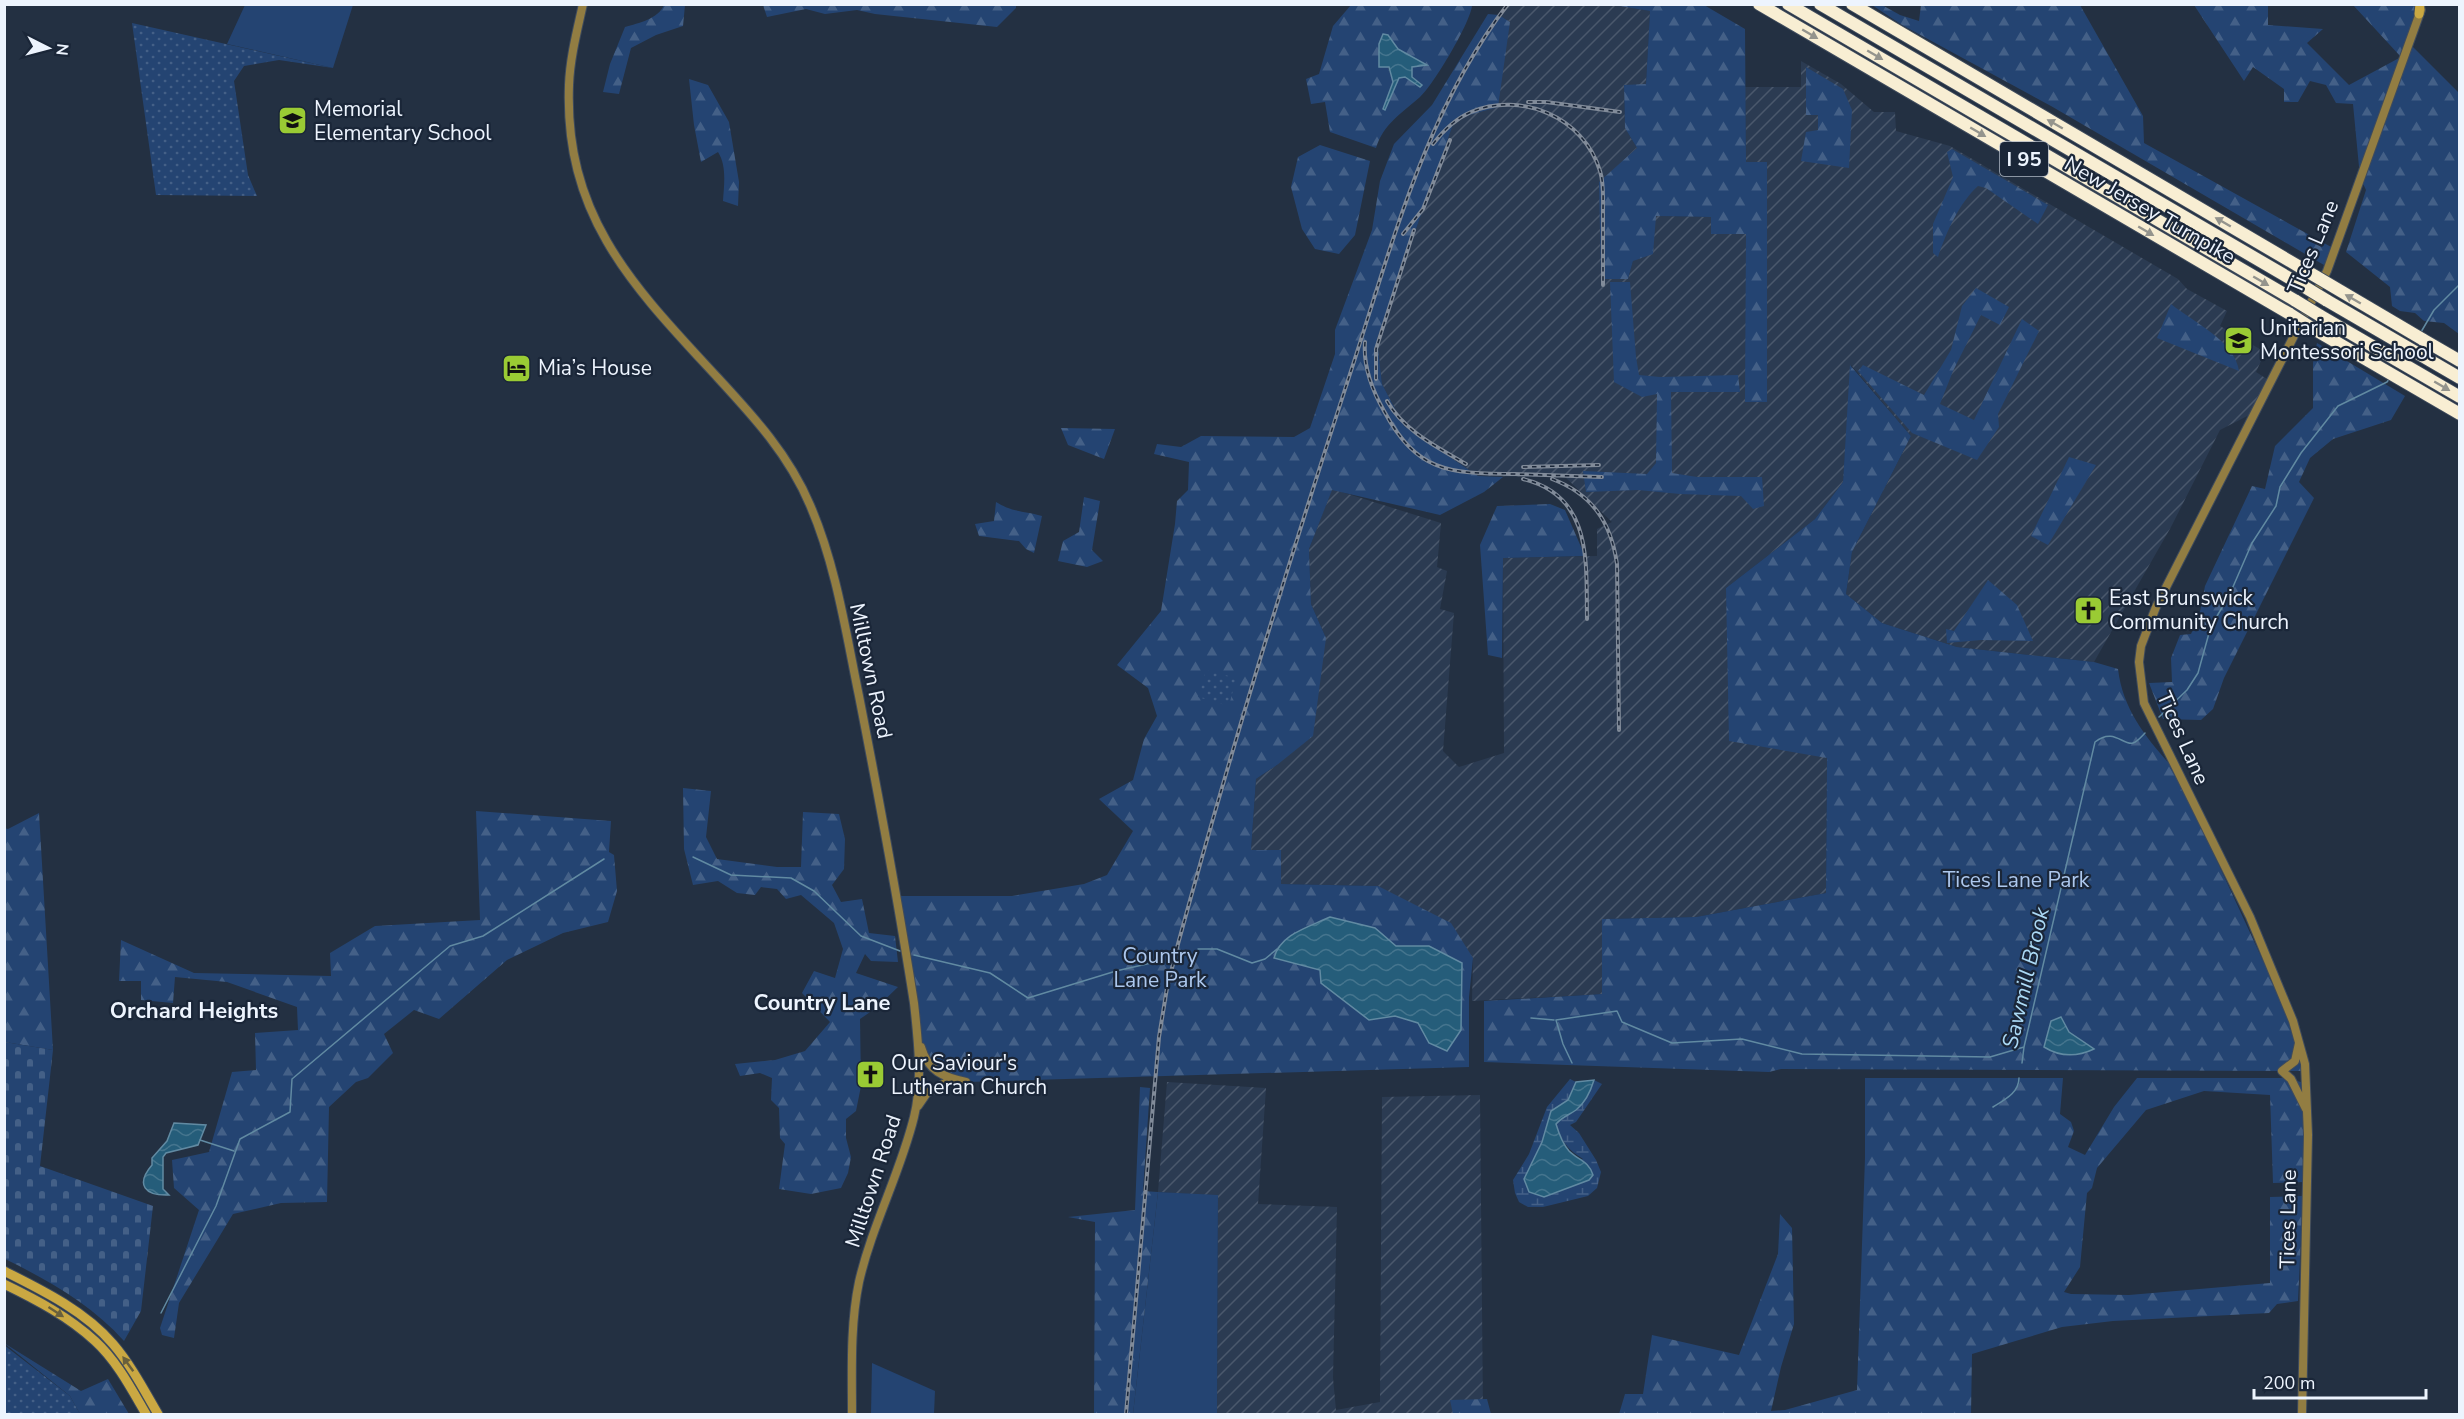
<svg xmlns="http://www.w3.org/2000/svg" width="2464" height="1419" font-family="'Nunito Sans',sans-serif">
<style>
.industrial{fill:url(#industrial-furrows)}
.grass{fill:#244472}
.forest{fill:url(#forest-firs);fill-rule:evenodd}
.wetland{fill:url(#wetland-marsh)}
.cemetery{fill:url(#cemetery-stones)}
.park{fill:url(#park-dots)}
.water{fill:url(#water-waves);stroke:#618aa2;stroke-width:1.5}
.lines{fill:none;stroke-linecap:round;stroke-linejoin:round}
.stream{stroke:#618aa2;stroke-width:1.5}
.tertiary-casing{stroke:#3f4b5c;stroke-width:10}
.secondary-casing{stroke:#3f4b5c;stroke-width:11}
.motorway-casing{stroke:#3f4b5c;stroke-width:14}
.tertiary{stroke:#927d42;stroke-width:8}
.secondary{stroke:#caa842;stroke-width:9}
.motorway{stroke:#f8eed3;stroke-width:12}
.rail-casing{stroke:#818b99;stroke-width:4}
.rail{stroke:#1a2638;stroke-width:1.5;stroke-dasharray:4.5;stroke-linecap:butt}
.motorway-bridge-casing{stroke:#3f4b5c;stroke-width:14;stroke-linecap:butt}
.motorway-bridge{stroke:#f8eed3;stroke-width:12}
.oneway{fill:#94948d}
.oneway2{fill:#69603c}
.labels{text-anchor:middle;dominant-baseline:central;stroke-width:4.5;stroke-linejoin:round;paint-order:stroke}
.shield{fill:#1a2638;stroke:#aeb6c3;stroke-width:1.5}
.shield-label{font-size:20px;font-weight:bold;fill:#edf4fe}
.poi-label{font-size:21px;fill:#edf4fe;stroke:#1a2638;text-anchor:start}
.street-label{font-size:21px;fill:#edf4fe;stroke:#1a2638}
.park-label{font-size:21px;fill:#adc8ee;stroke:#1a2638}
.water-label{font-size:22px;font-style:italic;fill:#abd9f5;stroke:#1a2638}
.neighbourhood-label{font-size:22px;font-weight:bold;fill:#edf4fe;stroke:#1a2638}
</style>
<defs>
<pattern id="industrial-furrows" width="10" height="10" patternUnits="userSpaceOnUse" patternTransform="scale(1.5)"><rect width="10" height="10" fill="#2b3b52"/><path d="M-1 1l2-2M0 10L10 0M9 11l2-2" fill="none" stroke="#4a586c"/></pattern>
<pattern id="forest-firs" width="22" height="20" patternUnits="userSpaceOnUse" patternTransform="scale(1.5)"><rect width="22" height="20" fill="#244472"/><path d="M5 1l3.5 6h-7zM16 11l3.5 6h-7z" fill="#446087"/></pattern>
<pattern id="wetland-marsh" width="20" height="14" patternUnits="userSpaceOnUse" patternTransform="scale(1.5)"><rect width="20" height="14" fill="#244472"/><path d="M1 5h8M5 5V1M11 12h8M15 12V8" fill="none" stroke="#446087"/></pattern>
<pattern id="cemetery-stones" width="16" height="16" patternUnits="userSpaceOnUse" patternTransform="scale(1.5)"><rect width="16" height="16" fill="#244472"/><path d="M2 7V4a2 2 0 0 1 4 0v3zM10 15v-3a2 2 0 0 1 4 0v3z" fill="#446087"/></pattern>
<pattern id="park-dots" width="8" height="8" patternUnits="userSpaceOnUse" patternTransform="scale(1.5)"><rect width="8" height="8" fill="#244472"/><path d="M2 2h.1M6 6h.1" fill="none" stroke="#446087" stroke-width="1.8" stroke-linecap="round"/></pattern>
<pattern id="water-waves" width="16" height="10" patternUnits="userSpaceOnUse" patternTransform="scale(1.5)"><rect width="16" height="10" fill="#255d7a"/><path d="M0 5q4-4 8 0t8 0" fill="none" stroke="#45758e"/></pattern>
</defs>
<rect width="100%" height="100%" fill="#233042"/>
<path class="industrial" d="M1620 4V6L1650 11 1646 85H1624L1625 128 1637 148 1625 160 1601 279H1628L1633 261 1656 216 1712 217 1746 234 1767 401V163L1746 162 1745 87H1801V61L1841 84 1874 112H1895L1896 131 1950 146 2178 279 2187 289 2227 311 2220 326 2265 352 2256 372 2270 381 2255 412 2220 430 2171 527 2094 662 1957 647 1882 623 1846 594 1852 552 1911 436 1851 365 1843 482 1815 519 1726 588 1827 758 1826 893 1696 917 1602 919V994L1472 1001 1473 958 1378 886 1281 884 1251 850 1256 779 1277 765 1326 638 1311 604 1309 549 1332 489 1441 523 1437 567 1447 571 1440 609 1454 613 1443 751 1459 767 1504 753 1503 558 1597 556V529L1612 522 1565 477 1478 476 1404 426 1382 384 1377 339 1455 119 1510 22 1499 15 1508 5Z
M1167 1082 1266 1088 1258 1204 1337 1207 1333 1378 1336 1410 1380 1402 1382 1097 1480 1095 1483 1413 1217 1414 1218 1196 1158 1192Z"/>
<path class="grass" d="M245 5H353L333 68 227 44Z
M1158 1192 1218 1195 1217 1414H1133Z
M872 1363 935 1391 934 1414H871Z"/>
<path class="forest" d="M1016 4V8L997 27 875 14 857 10 825 14 806 9 767 17 763 5Z
M664 5H685L683 26 656 35 631 48 619 94 603 92 610 64 625 27C639 23 658 19 664 5Z
M1351 5H1472C1472 20 1433 86 1420 97 1403 112 1383 124 1376 148L1330 132 1325 102 1311 104 1306 79 1319 74 1333 26ZM1388 35 1398 49 1426 65 1412 66V77L1422 84 1405 77 1399 78 1385 110 1383 109 1393 82 1388 67 1379 66Z
M1620 5H1704L1745 29 1746 162H1767V402H1745L1746 234H1711V217L1656 216 1653 254 1633 261 1628 279H1601L1599 182 1637 148 1625 128 1624 85 1646 84 1650 11 1619 6Z
M1872 5H1882L1900 15 1919 21 1921 5H2080L2143 116 2144 143 2333 248 2324 265 2051 106 1902 25Z
M2194 5H2268V25L2323 29 2307 43 2349 85 2401 57 2353 5H2419L2407 41 2459 93V334L2444 323 2424 321 2415 313 2400 311 2392 306 2390 287 2346 252 2366 190 2360 177 2353 104 2336 103 2326 85 2310 81 2298 102H2284V89L2253 67 2244 81Z
M1488 14 1499 15 1510 22 1498 107 1455 119 1377 339 1382 384 1404 426 1478 476 1503 477 1484 492 1440 515 1332 490 1309 549 1311 604 1326 638 1313 736 1277 765 1256 779 1251 850H1281V884L1378 886 1451 923 1473 958 1469 997V1067L966 1082 946 1077 924 1057 896 896H1012L1084 884 1107 875 1133 831 1099 799 1133 780 1144 739 1157 716 1148 688 1117 665 1161 611 1175 524 1177 501 1188 490 1189 462 1154 454 1157 444 1181 447 1201 436 1294 437 1310 428 1335 354V330L1372 230 1380 181 1394 144 1432 105Z
M1806 67 1843 89 1852 110 1849 168 1801 161 1806 132 1818 130V115H1806Z
M689 79 708 85 729 122 739 182 738 206 723 201C724 185 727 166 718 152L701 162 694 125Z
M1320 145 1370 161 1355 235 1339 254 1315 249 1302 229 1291 187 1298 157Z
M1952 149 2048 205 2038 224 1986 188 1978 186C1959 203 1946 233 1938 257L1933 253V224L1953 177 1947 152Z
M1610 282H1630L1636 357 1639 375 1660 377 1738 375 1740 392H1671L1672 473 1697 477H1762L1764 506 1753 509 1741 496 1680 494 1638 490 1586 492 1583 471 1647 474 1656 463 1657 394 1642 397 1614 382Z
M1976 288 2009 307 2000 325 1981 315 1953 371 1940 404 1974 420 2022 319 2039 331 1998 414 1999 427 1977 460 1912 433 1858 371 1863 365 1924 395 1951 350 1962 306Z
M2171 304C2193 322 2235 341 2239 371L2157 338Z
M2317 343 2405 396 2391 420 2333 439 2310 458 2299 482 2314 498 2224 678 2213 709 2201 720 2163 719 2149 683 2172 682 2171 658 2180 635 2191 634 2199 617 2205 586 2252 486 2265 489 2275 446 2313 408V363Z
M1850 365 1911 436 1852 552 1846 594 1882 623 1957 647 2094 662 2118 669C2123 711 2148 740 2175 770L2294 1028 2306 1071 1781 1069 1769 1072 1484 1062V1001L1602 994V919L1696 917 1826 893 1827 758 1729 741 1726 588 1815 519 1843 482Z
M1061 428 1115 429 1104 459 1068 445Z
M2069 457 2096 465 2048 545 2031 536Z
M1084 497 1100 501 1092 550 1103 561 1087 567 1058 561 1063 541 1079 532Z
M996 502C1014 513 1022 510 1042 516L1034 553 1026 549 1019 541 979 536 975 524 994 521Z
M1550 504 1565 510 1585 556 1503 558 1502 658 1488 655 1480 545 1497 506Z
M1988 580 2017 605 2033 641 1981 640 1947 643 1946 629 1954 631Z
M683 788 711 791 706 837 717 859 777 867H801L803 812 839 814 845 839 844 869 832 885 841 902 862 899 869 933 895 936 898 962 871 961 865 954 856 973 898 987 876 1008 860 1019 861 1086 856 1111 846 1119V1138L851 1157 848 1173 841 1188 811 1194 779 1189 785 1144 780 1138 779 1108 771 1100 772 1078 760 1073 740 1076 735 1064 775 1060 805 1051 830 1022 802 993 814 971 835 978 843 949 834 923 801 895 786 899 777 889 761 887 755 895 737 893 718 881 693 885 684 849Z
M476 811 611 821 609 852 614 855 617 891 608 922 563 933 507 960 439 1019 414 1010 384 1034 393 1053 368 1078 356 1082 329 1107 327 1202 281 1203 233 1214 179 1303 174 1338 162 1335 160 1328 199 1210 174 1188 172 1160 209 1152 232 1072 256 1070 255 1033 298 1030 297 1007 227 982 175 977 173 1003 141 1000V981H119L121 940 194 973 331 976 330 953 375 926 480 920Z
M39 813 53 1050 5 1042 4 828 8 829Z
M1865 1078H2063L2060 1114 2071 1122 2074 1131 2068 1147 2085 1155 2114 1107 2137 1078H2285L2305 1083V1182L2273 1183 2270 1095 2204 1091 2146 1110 2097 1168 2092 1188 2087 1193 2080 1267 2064 1292 2071 1294 2129 1295 2270 1283V1197L2303 1196 2298 1301 2277 1304 2269 1313 2113 1321 2062 1327 1972 1354 1971 1414H1619L1625 1394H1643L1652 1335 1739 1355 1778 1254 1780 1214 1792 1228 1794 1324 1781 1367 1771 1411 1785 1410 1857 1390 1865 1158Z
M1140 1087 1150 1088 1143 1191 1158 1192 1133 1414H1094L1095 1222 1068 1217 1135 1210Z
M4 1343 81 1391 108 1379 129 1414H80L70 1396Z
M1487 1399 1491 1414H1453L1450 1400Z"/>
<path class="wetland" d="M1570 1079 1576 1082 1568 1100 1551 1111 1542 1142 1524 1179 1583 1159C1568 1150 1561 1141 1556 1124 1562 1117 1569 1115 1576 1110 1585 1103 1591 1090 1594 1080L1602 1084 1576 1122 1570 1125 1579 1133 1596 1160 1601 1172 1597 1188 1588 1196 1543 1207H1528L1519 1202 1515 1193 1513 1180 1529 1154 1547 1107Z"/>
<path class="cemetery" d="M5 1042 53 1050 40 1166 153 1206 141 1311 124 1341C92 1305 48 1280 5 1259Z"/>
<path class="park" d="M132 23 333 68 279 60 244 66 234 81 248 175 257 196 156 195Z
M1206 670 1236 678 1229 706 1198 697Z
M4 1345 70 1396 80 1414H5Z"/>
<path class="water" d="M1383 34 1388 35 1398 49 1427 65 1412 67V77L1422 85 1420 87 1405 77 1399 78 1385 110 1383 109 1393 82 1389 67H1379V44Z
M1330 917 1375 928 1396 946H1429L1462 963 1461 1030 1447 1051 1429 1043 1418 1023 1395 1016 1369 1020 1321 983 1320 970 1274 958C1280 934 1309 927 1330 917Z
M2061 1017 2069 1032 2094 1049C2077 1057 2060 1057 2044 1047L2051 1021Z
M1594 1080C1591 1090 1585 1103 1576 1110 1569 1115 1562 1117 1556 1124 1559 1134 1562 1143 1569 1151 1578 1160 1589 1161 1593 1175L1589 1180 1544 1197 1529 1192 1524 1179 1542 1142 1551 1111 1568 1100 1576 1082Z
M174 1123 206 1125 198 1145 166 1153 163 1157V1189L169 1195C145 1196 135 1185 152 1165V1158L167 1141Z"/>
<g class="lines">
<path class="stream" d="M2421 332 2434 310 2460 284
M2159 717 2187 690 2198 673 2211 626 2229 596 2252 543 2276 506 2280 487 2301 453 2338 406 2387 382 2390 378
M693 857 731 875 791 878 814 891 861 936 900 951
M1198 949H1217L1252 963 1265 959 1277 949
M914 955 990 973 1028 998 1116 971 1160 961
M1531 1018 1554 1020
M1572 1063 1563 1044 1556 1020 1617 1011 1622 1022 1672 1043 1742 1039 1802 1054 1990 1057 2024 1047
M2022 1063 2024 1047 2095 742C2114 727 2123 746 2133 743 2137 742 2142 736 2145 733
M1993 1107C2004 1100 2019 1093 2019 1078
M200 1140 234 1151
M161 1313 216 1206 240 1139 290 1112 292 1079 450 946 483 936 604 859"/>
<defs>
<path id="tertiary" d="M583 4C577 31 570 58 569 85 564 218 635 288 718 378 754 417 789 455 810 505 836 565 846 633 859 696 879 798 898 901 914 1003 918 1040 923 1081 914 1117 900 1174 872 1225 859 1282 850 1325 852 1371 852 1414
M2299 1043 2295 1061 2282 1071 2291 1079 2306 1109
M921 1047C928 1071 943 1077 966 1082
M918 1106 927 1093 947 1082
M2302 1414 2308 1135 2305 1064 2293 1021 2250 917 2144 703 2139 662 2141 646 2156 607 2327 271 2421 10"/>
<path id="secondary" d="M2419 14 2420 4
M4 1271C42 1290 85 1311 113 1344 131 1365 144 1390 158 1414
M4 1284C37 1300 69 1317 95 1341 117 1361 132 1390 146 1414"/>
<path id="motorway" d="M1759 4 2290 314
M1788 4 2296 301
M1820 4 2303 286
M1852 4 2310 273
M2326 300 2460 378
M2319 315 2460 397
M2312 328 2460 414
M2422 339 2460 361"/>
</defs>
<use href="#tertiary" class="tertiary-casing"/>
<use href="#secondary" class="secondary-casing"/>
<use href="#motorway" class="motorway-casing"/>
<use href="#tertiary" class="tertiary"/>
<use href="#secondary" class="secondary"/>
<use href="#motorway" class="motorway"/>
<defs>
<path id="rail" d="M1528 102H1546L1620 112
M1433 144C1443 131 1455 119 1471 112 1521 91 1584 117 1600 171 1604 183 1603 199 1603 212 1603 236 1603 260 1603 285
M1403 234 1423 209 1450 140
M1365 342C1363 367 1372 390 1384 411 1418 474 1450 473 1515 474 1544 475 1573 476 1602 477
M1376 379V349L1414 230
M1387 401C1404 431 1437 447 1466 464
M1523 467 1599 465
M1523 479C1593 496 1586 562 1587 619
M1552 479C1592 494 1611 522 1617 564L1619 730
M1126 1414 1159 1037 1167 988 1178 944C1230 753 1288 564 1349 377 1391 249 1424 113 1508 4"/>
</defs>
<use href="#rail" class="rail-casing"/>
<use href="#rail" class="rail"/>
<defs>
<path id="motorway-bridge" d="M2310 273 2422 339
M2303 286 2326 300
M2296 301 2319 315
M2290 314 2312 328"/>
</defs>
<use href="#motorway-bridge" class="motorway-bridge-casing"/>
<use href="#motorway-bridge" class="motorway-bridge"/>
</g>
<defs><path id="oneway-solid" d="M-6-.8H1V-3.2L6.5 0L1 3.2V.8H-6Z" transform="scale(1.5)"/></defs>
<g class="oneway">
<use href="#oneway-solid" transform="translate(1810 34) rotate(30)"/>
<use href="#oneway-solid" transform="translate(1875 55) rotate(30)"/>
<use href="#oneway-solid" transform="translate(2055 124) rotate(-150)"/>
<use href="#oneway-solid" transform="translate(1978 132) rotate(30)"/>
<use href="#oneway-solid" transform="translate(2223 222) rotate(-150)"/>
<use href="#oneway-solid" transform="translate(2146 231) rotate(30)"/>
<use href="#oneway-solid" transform="translate(2261 281) rotate(30)"/>
<use href="#oneway-solid" transform="translate(2353 299) rotate(-150)"/>
<use href="#oneway-solid" transform="translate(2442 386) rotate(30)"/>
</g>
<g class="oneway2">
<use href="#oneway-solid" transform="translate(56 1312) rotate(33)"/>
<use href="#oneway-solid" transform="translate(128 1364) rotate(-126)"/>
</g>
<defs>
<symbol id="school-square" viewBox="-11 -11 22 22"><rect x="-9" y="-9" width="18" height="18" rx="4" fill="#9acb34" stroke="#1a2638"/><path d="M0-5L7-2L0 1L-7-2ZM-4 1L0 2.5L4 1V4Q0 6-4 4Z" fill="#111"/></symbol>
<symbol id="hotel-square" viewBox="-11 -11 22 22"><rect x="-9" y="-9" width="18" height="18" rx="4" fill="#9acb34" stroke="#1a2638"/><path d="M-6-4.5h1.5V1H6V5H4.5V3h-9V5H-6ZM-4 0a1.8 1.8 0 1 1 3.6 0ZM.5 0V-2.5h3Q6-2.5 6 0Z" fill="#111"/></symbol>
<symbol id="church-square" viewBox="-11 -11 22 22"><rect x="-9" y="-9" width="18" height="18" rx="4" fill="#9acb34" stroke="#1a2638"/><path d="M-1.2-6h2.4v3.5h3.3v2.4h-3.3V6h-2.4V-.1h-3.3v-2.4h3.3Z" fill="#111"/></symbol>
</defs>
<g fill-rule="evenodd">
<use href="#school-square" x="276" y="104" width="33" height="33"/>
<use href="#school-square" x="2222" y="324" width="33" height="33"/>
<use href="#hotel-square" x="500" y="352" width="33" height="33"/>
<use href="#church-square" x="2072" y="594" width="33" height="33"/>
<use href="#church-square" x="854" y="1058" width="33" height="33"/>
</g>
<g class="labels">
<rect class="shield" x="2000" y="142" width="48" height="34" rx="4.5"/>
<g class="shield-label">
<text x="2024" y="159">I 95</text>
</g>
<g class="poi-label">
<text x="314" y="109">Memorial<tspan x="314" dy="24">Elementary School</tspan></text>
<text x="2260" y="328">Unitarian<tspan x="2260" dy="24">Montessori School</tspan></text>
<text x="538" y="368">Mia’s House</text>
<text x="2109" y="598">East Brunswick<tspan x="2109" dy="24">Community Church</tspan></text>
<text x="891" y="1063">Our Saviour's<tspan x="891" dy="24">Lutheran Church</tspan></text>
</g>
<g class="street-label">
<text transform="translate(2150 210) rotate(30)">New Jersey Turnpike</text>
<text transform="translate(2313 247) rotate(-67)">Tices Lane</text>
<text transform="translate(871 671) rotate(78)">Milltown Road</text>
<text transform="translate(2183 738) rotate(66)">Tices Lane</text>
<text transform="translate(873 1181) rotate(-72)">Milltown Road</text>
<text transform="translate(2288 1219) rotate(-89)">Tices Lane</text>
</g>
<g class="park-label">
<text x="2016" y="880">Tices Lane Park</text>
<text x="1160" y="956">Country<tspan x="1160" dy="24">Lane Park</tspan></text>
</g>
<g class="water-label">
<text transform="translate(2026 978) rotate(-77)">Sawmill Brook</text>
</g>
<g class="neighbourhood-label">
<text x="822" y="1003">Country Lane</text>
<text x="194" y="1011">Orchard Heights</text>
</g>
</g>
<rect width="2464" height="1419" fill="none" stroke="#edf4fe" stroke-width="12"/>
<g transform="translate(48 48) rotate(96)" stroke="#1a2638" stroke-width="4.5" paint-order="stroke">
<path d="M0-4.5L10 22L0 15L-10 22Z" fill="#edf4fe"/>
<text y="-9" font-size="16" font-weight="bold" text-anchor="middle" fill="#edf4fe">N</text>
</g>
<path d="M2254 1389v9h172v-9" fill="none" stroke="#edf4fe" stroke-width="3"/>
<text x="2263" y="1389" font-size="18" fill="#edf4fe" stroke="#1a2638" stroke-width="4.5" paint-order="stroke">200 m</text>
</svg>
